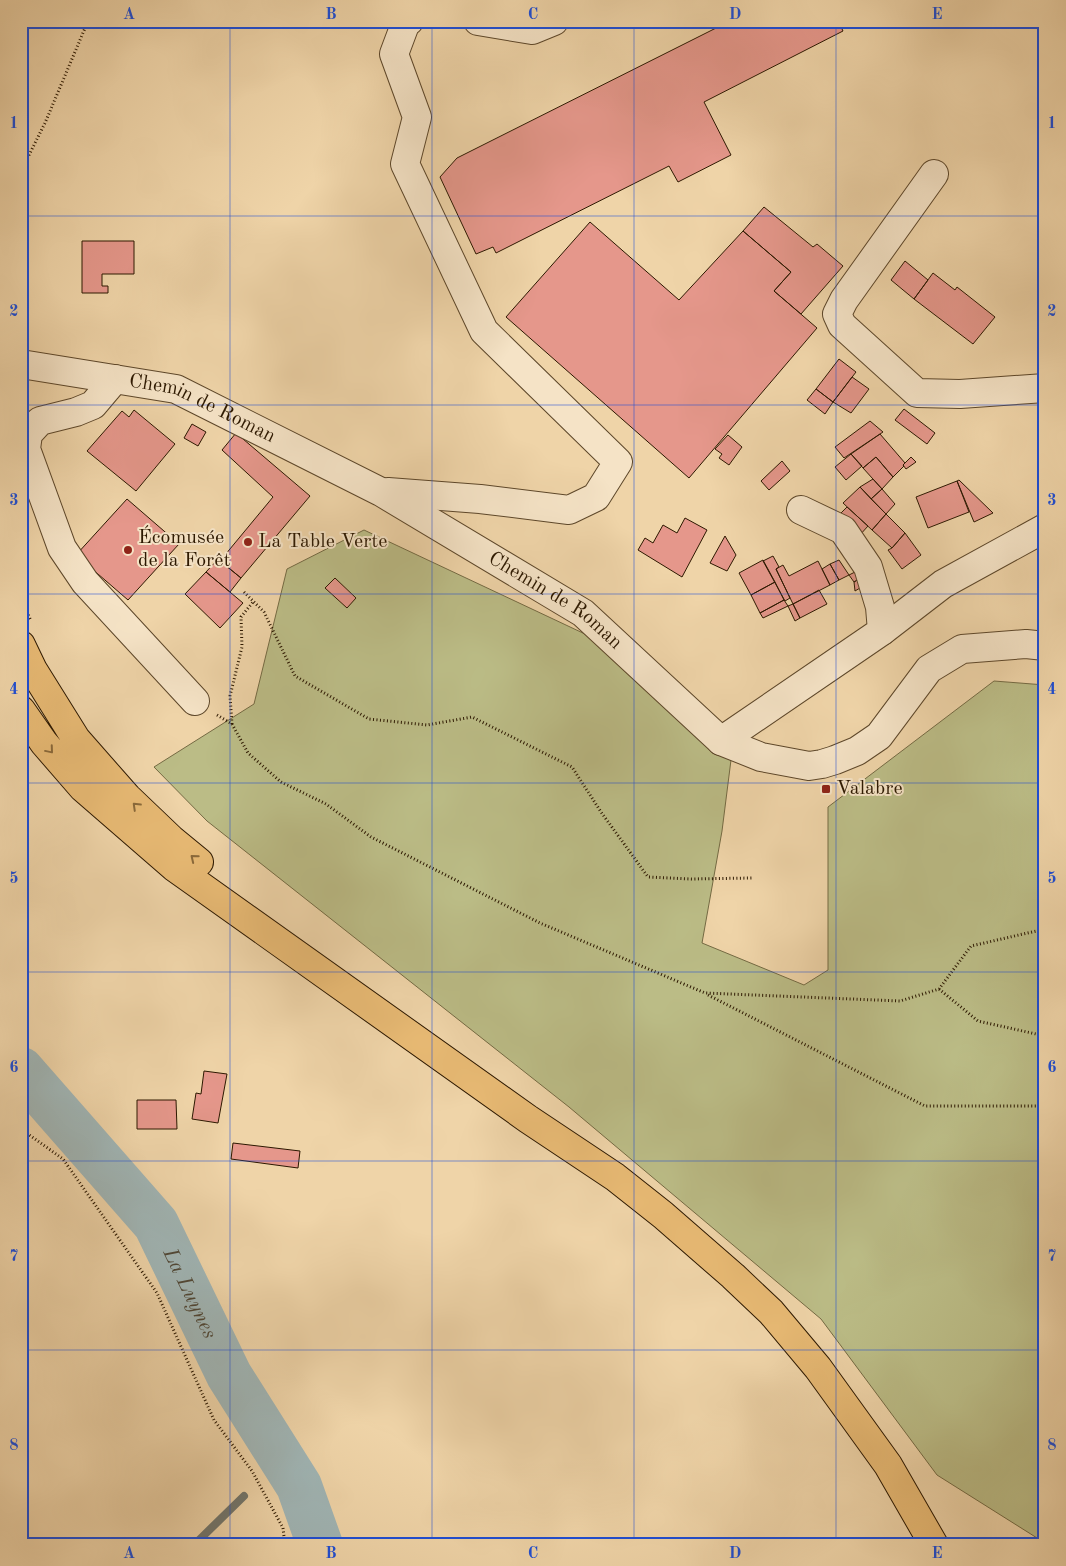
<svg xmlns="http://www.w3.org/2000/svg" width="1066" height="1566" font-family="'Old Standard TT',serif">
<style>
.green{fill:#bbbc86;stroke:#746a43}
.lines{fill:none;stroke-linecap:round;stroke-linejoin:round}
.stream{stroke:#72766d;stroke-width:8}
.river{stroke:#a0b5b5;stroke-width:46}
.building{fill:#e5978b;stroke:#2c1800}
.minor-casing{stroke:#5d472a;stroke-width:30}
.major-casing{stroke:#2c1800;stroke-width:30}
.path{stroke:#2c1800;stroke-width:3;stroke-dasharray:1 2.5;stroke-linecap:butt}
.minor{stroke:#f5e3c6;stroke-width:28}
.major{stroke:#e8ba74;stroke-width:28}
.oneway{stroke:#8a693a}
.grid{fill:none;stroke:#1d4ed8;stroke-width:1;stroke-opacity:0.55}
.poi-dot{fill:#8f2418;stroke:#f5e3c6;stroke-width:2}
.labels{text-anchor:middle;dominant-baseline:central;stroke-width:4;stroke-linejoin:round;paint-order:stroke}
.street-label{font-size:20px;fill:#2c1800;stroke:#f5e3c6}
.poi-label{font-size:20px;fill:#2c1800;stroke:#f5e3c6;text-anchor:start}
.water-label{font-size:21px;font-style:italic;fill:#4f4736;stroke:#f5e3c6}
.neatline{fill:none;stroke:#1d4ed8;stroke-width:2}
.grid-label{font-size:16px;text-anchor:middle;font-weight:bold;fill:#1d4ed8}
</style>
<rect width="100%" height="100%" fill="#efd4a8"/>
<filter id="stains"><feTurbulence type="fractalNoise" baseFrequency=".004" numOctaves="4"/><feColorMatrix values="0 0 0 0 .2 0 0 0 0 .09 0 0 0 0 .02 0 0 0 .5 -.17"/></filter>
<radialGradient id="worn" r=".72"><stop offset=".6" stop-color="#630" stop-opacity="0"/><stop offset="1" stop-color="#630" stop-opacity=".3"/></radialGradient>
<path class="green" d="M364 530 585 634 731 760 722 831 702 943 804 985 828 970V807L994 681 1045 685V1543L937 1475 821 1319 569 1107 207 821 154 767 254 704 287 569Z"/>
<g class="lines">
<path class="stream" d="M194 1545 244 1496"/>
<path class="river" id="s1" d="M21 1070 156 1224 229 1375 299 1486 320 1545"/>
</g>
<path class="building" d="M730 21H838L843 31 704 102 731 155 678 182 669 166 496 253 493 247 476 254 440 177 457 158Z
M764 207 813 247 817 244 843 266 801 314 774 291 791 272 743 231Z
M590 222 679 300 743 231 791 272 774 291 817 328 689 478 506 317Z
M82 241H134V274H102V286H108V293H82Z
M905 261 928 280 914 299 891 280Z
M933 273 955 290 957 287 995 317 973 344 914 299Z
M839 359 856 372 833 402 816 389Z
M852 377 869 389 851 413 833 402Z
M816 389 833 402 825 414 807 400Z
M904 409 935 433 927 444 895 420Z
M134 410 175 444 136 491 87 451 122 411 129 417Z
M870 421 883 432 844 458 835 447Z
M192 424 206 432 198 446 184 438Z
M236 433 310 496 241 578 220 561 273 497 222 450Z
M880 434 905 463 903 465 904 466 893 477 876 457 863 468 851 454Z
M728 435 742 447 729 465 719 458 722 454 715 449Z
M851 454 862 466 846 480 835 467Z
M876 457 893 477 882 489 863 468Z
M911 457 916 462 906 469 903 465Z
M782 461 790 471 769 490 761 481Z
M873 479 882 489 871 499 860 487Z
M959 480 993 513 974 522 957 481Z
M957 481 969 512 928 528 916 497Z
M860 487 886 514 872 530 843 503Z
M882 489 895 504 886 514 871 499Z
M127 499 179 544 128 600 76 555Z
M847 507 868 526 859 536 838 516Z
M886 514 905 533 892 548 872 530Z
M685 518 707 530 682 577 638 550 645 538 653 543 663 525 677 533Z
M905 533 921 555 902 569 888 550 892 548Z
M725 536 736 555 727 571 710 563Z
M773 556 779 567 776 569 790 598 785 601 763 561Z
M218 559 241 578 230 592 206 572Z
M763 560 775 582 751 595 739 573Z
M839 560 849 575 839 580 830 564Z
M818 561 830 585 793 604 776 569 783 565 789 576Z
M830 564 839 580 830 585 822 569Z
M206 572 243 603 220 628 185 594Z
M855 572 859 579 854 582 849 575Z
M335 578 356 598 347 608 325 588Z
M859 579 860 588 855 591 854 582Z
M775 582 784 600 760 613 751 595Z
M819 590 827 604 800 618 793 604Z
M784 600 788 606 763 618 760 613Z
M793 604 800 618 795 621 788 606Z
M204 1071 227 1074 218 1123 192 1119 196 1093 201 1094Z
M137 1100H176L177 1129H137Z
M233 1143 300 1151 298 1168 231 1159Z"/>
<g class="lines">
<defs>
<g id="minor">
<path d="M478 21 532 30 554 21"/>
<path d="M934 174 844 300 837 314 842 325 917 393 960 394 1045 388"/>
<path id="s2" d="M21 364 176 389 381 492 583 613 721 741 761 757 809 766 822 764 835 760 857 751 879 736 929 669 962 649 1026 644 1045 646"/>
<path d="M115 379 93 405 76 412 40 421 28 434 26 449 62 548 85 582 195 701"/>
<path d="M388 492 480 499 569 510 596 497 618 462 484 331 405 164 417 117 394 54 406 22 409 21"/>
<path d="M882 631 943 584 1045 528"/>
<path d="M721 741 882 631 880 607 868 567 843 530 801 510"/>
</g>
<path id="major" d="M21 645 33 670 76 739 127 797 171 839 199 862
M21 710 44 743 83 788 174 867 528 1119 615 1177 663 1215 733 1276 771 1312 818 1368 888 1465 934 1545"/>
</defs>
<use href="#minor" class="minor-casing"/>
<use href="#major" class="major-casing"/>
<path class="path" d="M21 171 45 123 88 21
M244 592 264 612 295 676 369 719 427 725 472 717 572 767 601 812 648 877 691 879 752 878
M21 599 31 621
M217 715 232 724 248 753 281 782 326 804 371 837 540 923 705 993 900 1001 939 989 971 946 1045 929
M232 724 230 696 242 647 241 617 253 602
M939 989 978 1021 1045 1036
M708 995 925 1106H1045
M21 1129 63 1159 157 1293 214 1420 252 1471 283 1528 285 1545"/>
<use href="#minor" class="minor"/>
<use href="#major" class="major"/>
</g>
<defs><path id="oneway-chevron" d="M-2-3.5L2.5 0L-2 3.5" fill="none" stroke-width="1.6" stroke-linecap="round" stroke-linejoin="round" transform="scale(1.25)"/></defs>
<g class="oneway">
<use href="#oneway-chevron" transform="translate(50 750) rotate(50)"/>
<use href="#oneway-chevron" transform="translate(136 806) rotate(-136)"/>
<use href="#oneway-chevron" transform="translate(194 858) rotate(-141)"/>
</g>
<path class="grid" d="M230 21V1545M432 21V1545M634 21V1545M836 21V1545M21 216H1045M21 405H1045M21 594H1045M21 783H1045M21 972H1045M21 1161H1045M21 1350H1045"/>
<g class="poi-dot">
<circle cx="248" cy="542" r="5"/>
<circle cx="128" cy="550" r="5"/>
<rect x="821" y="784" width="10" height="10" rx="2.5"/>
</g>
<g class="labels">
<g class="street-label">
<text stroke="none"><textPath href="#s2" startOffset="188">Chemin de Roman</textPath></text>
<text stroke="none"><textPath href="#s2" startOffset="592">Chemin de Roman</textPath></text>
</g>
<g class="poi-label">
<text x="138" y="538">Écomusée<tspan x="138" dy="23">de la Forêt</tspan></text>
<text x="258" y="542">La Table Verte</text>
<text x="836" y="789">Valabre</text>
</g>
<g class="water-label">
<text stroke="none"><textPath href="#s1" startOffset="282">La Luynes</textPath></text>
</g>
</g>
<rect width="1066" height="1566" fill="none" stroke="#efd4a8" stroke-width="55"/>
<rect x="28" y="28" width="1010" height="1510" class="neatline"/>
<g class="grid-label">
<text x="129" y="19">A</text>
<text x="331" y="19">B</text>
<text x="533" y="19">C</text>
<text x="735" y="19">D</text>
<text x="937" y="19">E</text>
<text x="14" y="128">1</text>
<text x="1052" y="128">1</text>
<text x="14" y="316">2</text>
<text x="1052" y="316">2</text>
<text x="14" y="505">3</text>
<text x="1052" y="505">3</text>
<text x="14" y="694">4</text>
<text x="1052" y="694">4</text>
<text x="14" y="883">5</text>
<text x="1052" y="883">5</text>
<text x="14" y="1072">6</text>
<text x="1052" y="1072">6</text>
<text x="14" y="1261">7</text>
<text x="1052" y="1261">7</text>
<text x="14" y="1450">8</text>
<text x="1052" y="1450">8</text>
<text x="129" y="1558">A</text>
<text x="331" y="1558">B</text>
<text x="533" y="1558">C</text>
<text x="735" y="1558">D</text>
<text x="937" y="1558">E</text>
</g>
<rect width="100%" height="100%" filter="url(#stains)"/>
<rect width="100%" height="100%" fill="url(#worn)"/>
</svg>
